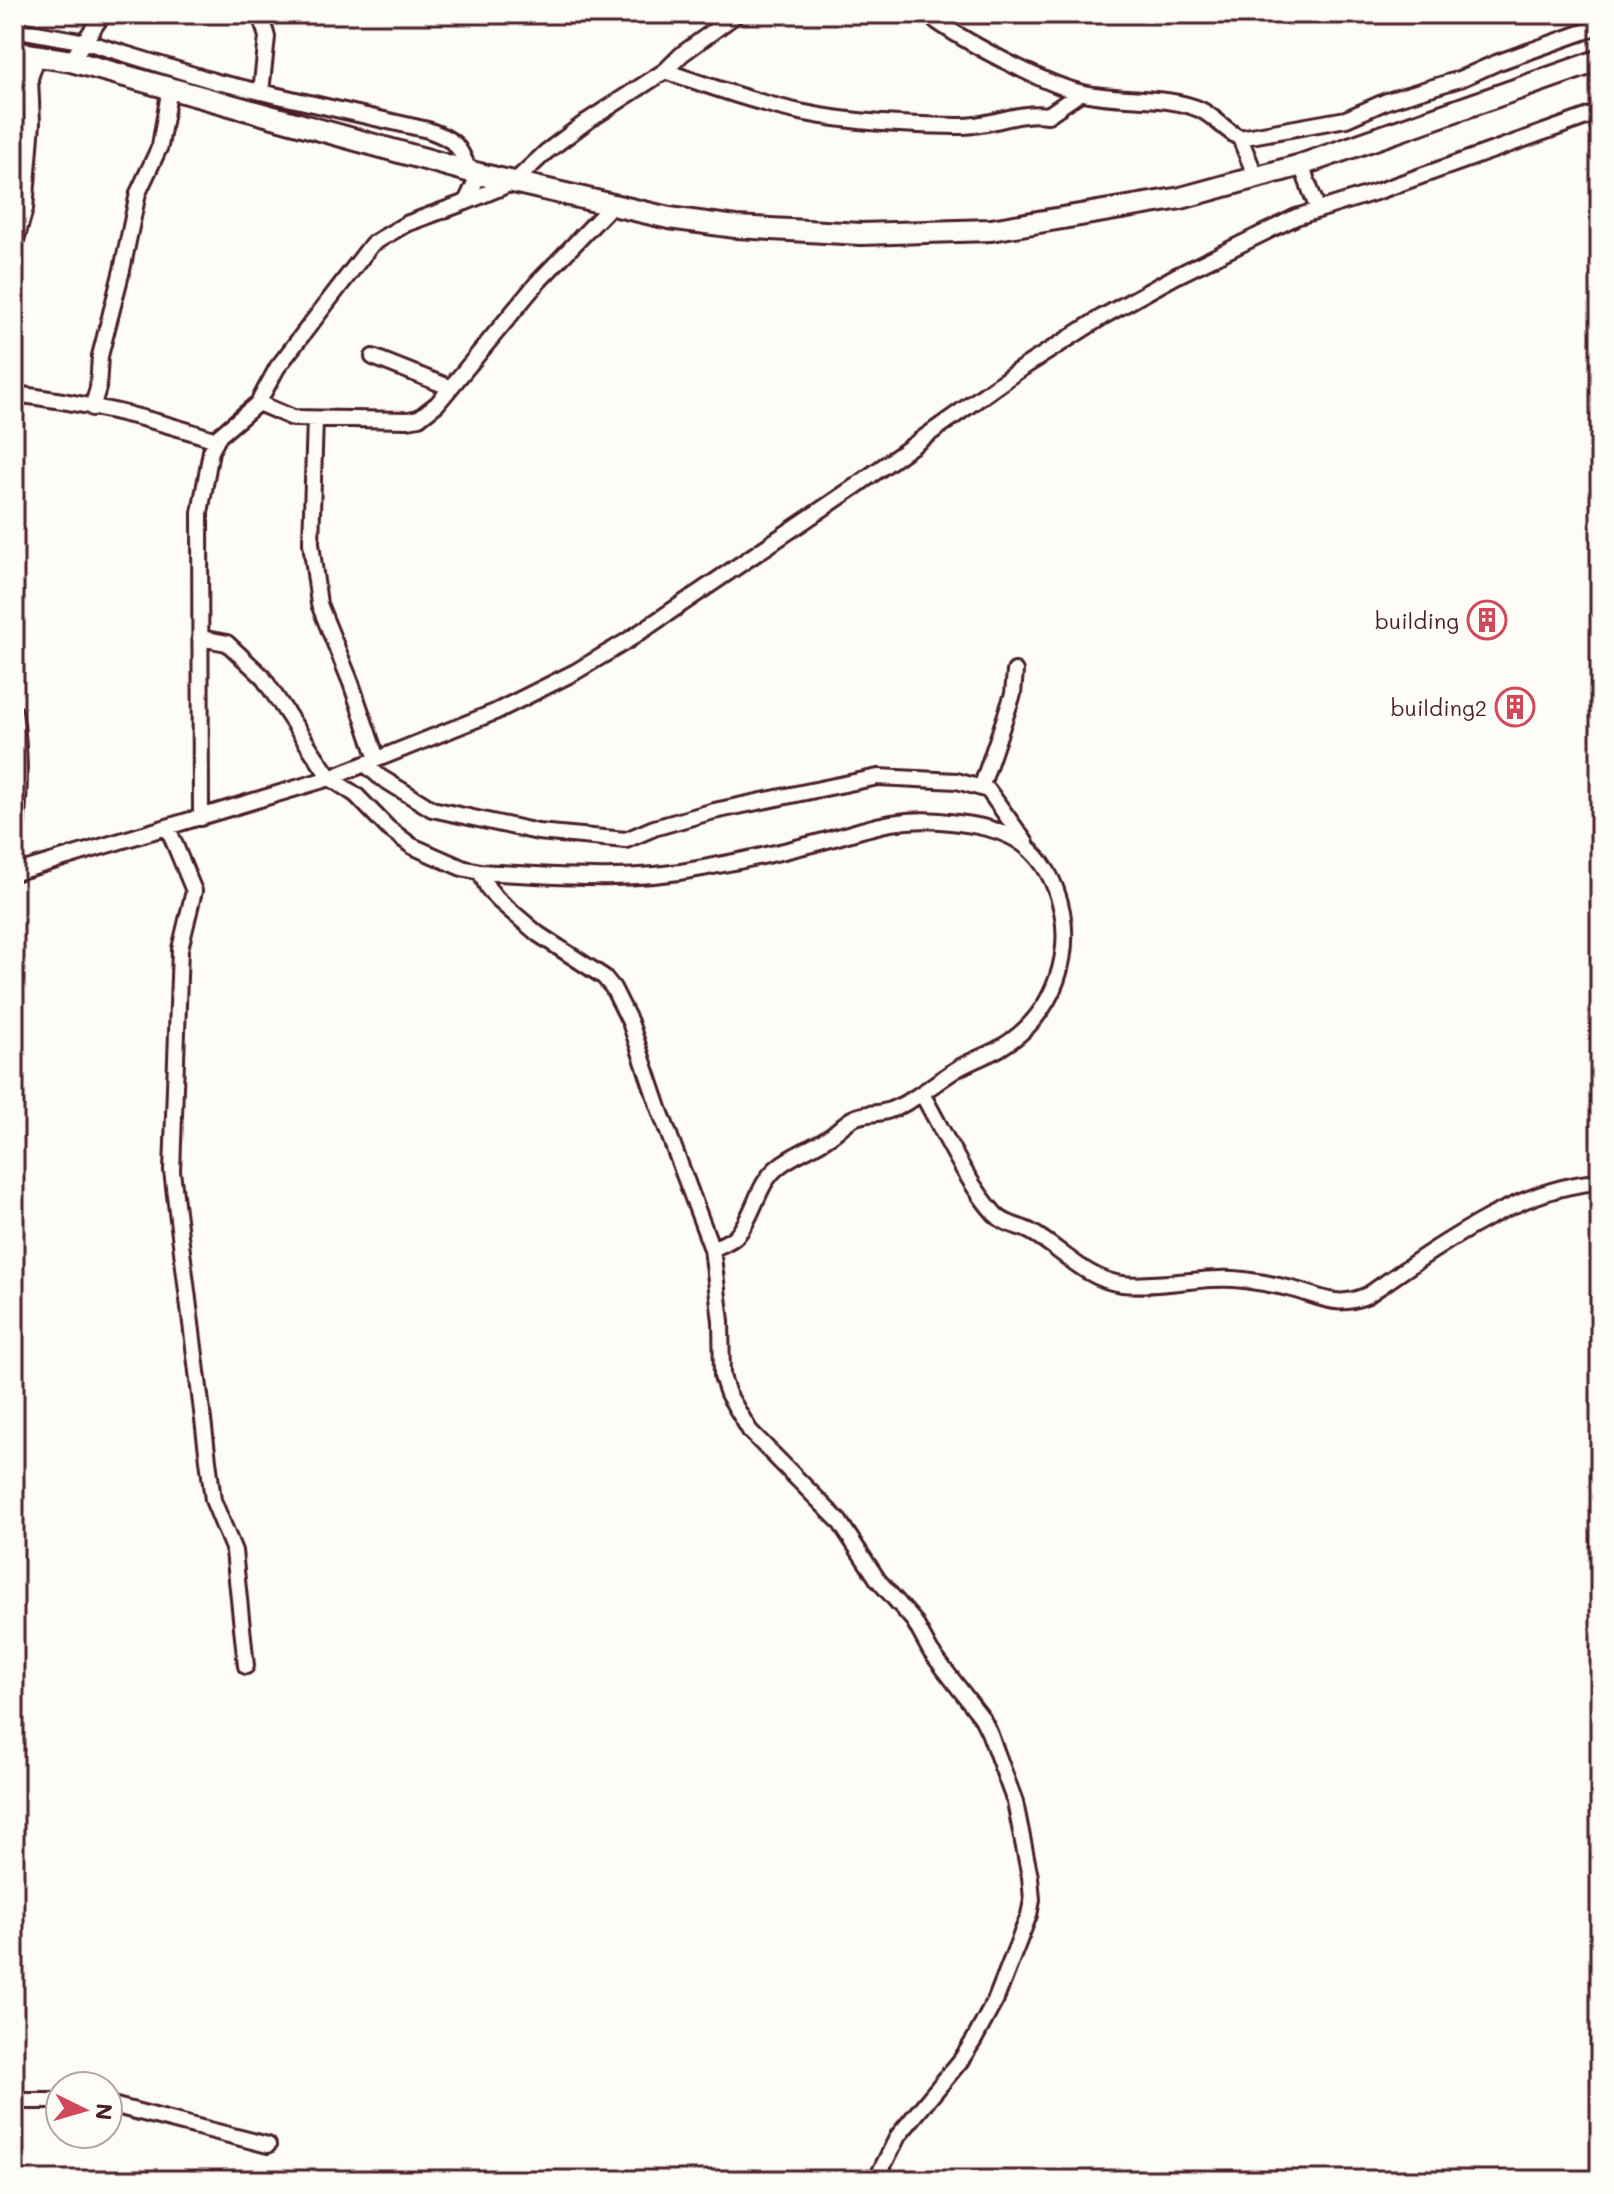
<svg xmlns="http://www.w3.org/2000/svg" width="1614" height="2194" font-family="Mali,sans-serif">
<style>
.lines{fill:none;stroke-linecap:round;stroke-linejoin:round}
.minor-casing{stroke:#4a1f2b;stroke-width:20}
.highway-casing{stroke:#4a1f2b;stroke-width:26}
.minor{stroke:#fdfcf7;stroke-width:14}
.highway{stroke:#fdfcf7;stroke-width:20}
.labels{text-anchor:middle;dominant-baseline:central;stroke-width:6;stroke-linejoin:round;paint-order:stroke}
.poi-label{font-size:22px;fill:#4a1f2b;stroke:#fdfcf7;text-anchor:end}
</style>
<rect width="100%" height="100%" fill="#fdfcf7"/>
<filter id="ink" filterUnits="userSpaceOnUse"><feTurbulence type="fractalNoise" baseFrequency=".0125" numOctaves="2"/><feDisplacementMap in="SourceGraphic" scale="16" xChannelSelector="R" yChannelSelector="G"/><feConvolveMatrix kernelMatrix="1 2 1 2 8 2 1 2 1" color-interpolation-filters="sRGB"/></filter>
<g filter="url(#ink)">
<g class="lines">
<defs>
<path id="minor" d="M260 14 267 37 261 92
M927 14C959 39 1040 82 1079 92 1116 102 1166 94 1201 110 1215 117 1226 131 1240 138L1256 177
M14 29 86 42 217 82 428 130C455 140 459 144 469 171
M14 60 30 78
M71 61 103 14
M665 71C709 86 754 102 800 112 852 123 905 125 958 126 990 127 1015 111 1048 115L1080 93
M1596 113 1600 134
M1240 138 1346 119 1387 101 1460 79 1496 63 1592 29 1600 14
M1301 165 1318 210
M466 202 514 182 546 152 586 122 665 71 682 54 737 14
M14 247 25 209 32 123 30 78 38 55
M373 357 449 387
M14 394C82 402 151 418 216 440
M258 403 293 418 408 420 419 418 437 404 537 283 612 205
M92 408 98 388 100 356 122 270 138 193 160 146 170 87
M315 419 311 543 319 604 351 683 377 759
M200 638 227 643 262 676 330 778 356 795 388 828 412 846 462 868 480 872 488 888 497 899 538 934 604 977 613 988 630 1022 659 1108 712 1249 721 1321 722 1376 728 1394 750 1431 839 1521 878 1580 914 1621 931 1652 982 1718 989 1732 1015 1802 1030 1877 1032 1900 1029 1915 996 1999 974 2040 961 2060 898 2136 876 2180
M14 712C22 758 19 802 14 848
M365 764 380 777 432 809 538 832 626 840 654 828 714 811 878 777 957 781 988 790 1026 843
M981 788 1013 694 1015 671
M201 818 200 513 211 451 219 436 258 403 277 368 372 244 406 224 466 202 479 174
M168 828 194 891 180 949 172 1171 213 1500 234 1551 246 1666
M480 872C555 876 629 883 703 868 741 861 778 853 816 843 863 831 889 817 940 821 994 826 1035 834 1056 890 1078 949 1055 1016 1000 1048 986 1056 970 1061 957 1069 934 1083 915 1101 890 1110 878 1115 865 1112 854 1118 845 1122 838 1131 830 1136 814 1148 793 1154 778 1167 757 1184 755 1214 738 1234 732 1241 721 1245 712 1249
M14 873 330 778 495 712 575 672 627 641 853 488 1019 370 1102 317 1176 276 1296 217 1379 191 1600 112
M922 1094C944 1132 966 1182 995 1214 1006 1226 1020 1225 1033 1233 1061 1249 1087 1280 1122 1284 1163 1288 1203 1275 1244 1280 1260 1282 1276 1285 1292 1289 1323 1297 1336 1309 1368 1295 1433 1250 1519 1186 1600 1182
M14 2098 19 2101H60
M108 2104 268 2145"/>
<path id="highway" d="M14 52 71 61 479 174 669 218 736 227 861 234 991 230 1181 198 1301 165 1600 60"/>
</defs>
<use href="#minor" class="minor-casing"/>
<use href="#highway" class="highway-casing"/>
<use href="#minor" class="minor"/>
<use href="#highway" class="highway"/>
</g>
</g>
<defs>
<symbol id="building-ring" viewBox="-11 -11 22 22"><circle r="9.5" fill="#fdfcf7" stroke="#d1495b" stroke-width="1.5"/><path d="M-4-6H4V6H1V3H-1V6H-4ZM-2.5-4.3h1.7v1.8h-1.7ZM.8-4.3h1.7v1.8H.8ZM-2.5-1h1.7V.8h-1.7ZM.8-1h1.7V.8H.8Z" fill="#d1495b"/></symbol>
</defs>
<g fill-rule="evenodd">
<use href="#building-ring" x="1465" y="598" width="44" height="44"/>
<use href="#building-ring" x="1493" y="685" width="44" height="44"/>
</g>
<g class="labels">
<g class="poi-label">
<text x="1459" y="620">building</text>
<text x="1487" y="707">building2</text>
</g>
</g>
<rect width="1614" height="2194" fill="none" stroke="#fdfcf7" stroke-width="48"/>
<rect x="24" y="24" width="1566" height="2146" fill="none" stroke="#4a1f2b" stroke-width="3" filter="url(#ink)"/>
<g transform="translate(84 2110) rotate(95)"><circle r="38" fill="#fdfcf7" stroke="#b5a4a5" stroke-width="2"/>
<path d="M0-6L14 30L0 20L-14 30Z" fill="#d1495b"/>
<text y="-12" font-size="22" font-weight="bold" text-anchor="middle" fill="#4a1f2b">N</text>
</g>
</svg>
